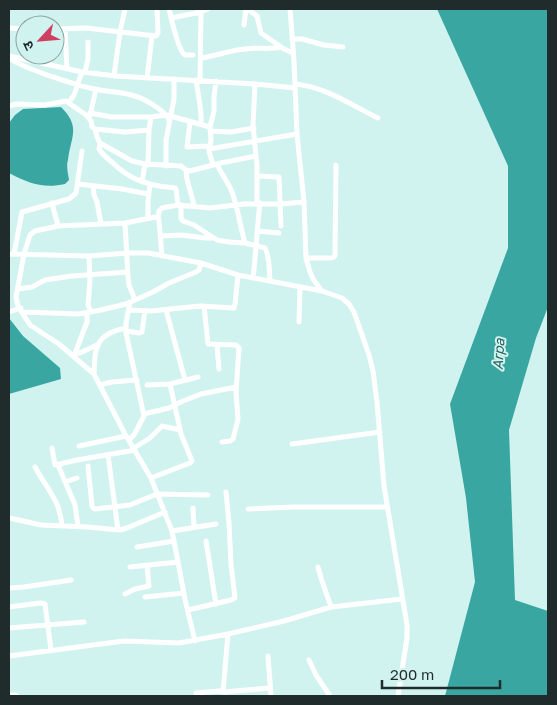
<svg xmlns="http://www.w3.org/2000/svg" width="557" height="705" font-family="'Golos Text','Noto Sans Devanagari',sans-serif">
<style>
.water{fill:#39a6a2}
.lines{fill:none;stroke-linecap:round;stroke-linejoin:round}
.minor{stroke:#fff;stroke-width:5}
.labels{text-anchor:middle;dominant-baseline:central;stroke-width:4;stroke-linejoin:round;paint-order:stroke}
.water-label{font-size:14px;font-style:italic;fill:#286360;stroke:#d1f3f0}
</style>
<rect width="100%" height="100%" fill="#d1f3f0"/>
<path class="water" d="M437 9H548V307L536 338 509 430 515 600 548 611V696H445L475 582 466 498 450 404 508 248V166Z
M61 107C81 127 71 136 68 160 66 166 68 173 69 180L65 184C43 189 28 183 9 173V123L15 115 23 109Z
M9 318 23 336 60 368 61 379 9 394Z"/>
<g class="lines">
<path class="minor" d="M169 9C171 17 178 51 185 55 186 55 192 55 193 55
M247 9 257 16 261 33 284 49 293 53
M290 9 294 61 297 134 304 202 306 258 310 272 313 279 321 290
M171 18 201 12 208 9
M244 25 246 9
M9 28 25 29
M55 29 86 28 156 36 158 33 157 9
M65 29 67 69
M292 39H302L324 45 343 47
M9 56 82 72 116 76 255 84 295 88
M9 58C24 68 42 73 59 79 73 83 86 88 100 90 110 92 121 92 131 95 142 97 165 110 169 120
M201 58C216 56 230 50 245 49 257 47 269 50 281 47
M49 65 50 55
M85 72 88 59V42
M114 76 120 32 125 9
M147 78 152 36
M196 80C198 95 202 109 201 124
M200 80 201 9
M255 84 253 125 257 166V203
M295 84C326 87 351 105 378 118
M69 102 74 95 82 72
M9 106 16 104 45 105 66 101 86 115 91 121 92 127 95 129 125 132 149 130
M90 113 112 117H151L149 130 148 165
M90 116 96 89
M151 117 167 115 210 127 211 140 209 151 213 165
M190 122 187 147 209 146
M210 127 214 111V98L216 81
M95 129 97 137 100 143 132 161 145 164 181 166 186 170 190 171 221 163 256 156
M211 131 231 132 254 128
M100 143 99 149C103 155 108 159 113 163 127 177 140 182 159 186 165 187 170 187 175 188L176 189 178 205
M209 149 297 134
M217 164C221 174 228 182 232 192 238 208 240 226 245 243
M166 166V140L174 99V79
M186 170C186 182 192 194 194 206
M257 176 279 177 281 226
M142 182 145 164
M78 184 122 189 148 194
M93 186 94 195 97 202 101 224
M52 203 58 226
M181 205V218L183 221 194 225 217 240 229 242 245 243 265 248C270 257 269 270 270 281
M158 217 159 211 162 208 178 205 210 208 244 204H280L304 202
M148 218V201L150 184
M125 223 128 277 129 285 135 300
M257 231 279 233
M160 236 182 235 205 238H214
M9 254 89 256 128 253H148L201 263 238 275 322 291 342 298 349 304 354 312 369 355 373 371 377 402 384 486 407 625V638L398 696
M14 254 22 212 69 199 76 193 82 151
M89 256 90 280 88 305 91 312
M162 256 159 221 158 217H156L125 223 58 226 35 231 30 235 24 254 16 297 18 306 30 325 59 344 94 374 125 434 151 478 172 531 186 604 195 641
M306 258H332L335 256V255L336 165
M253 278C256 253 257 228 260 203
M18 289 32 287 45 280 72 276 128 272
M204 306 208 344 236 345 239 348 236 392 238 419 233 439 230 441 222 442
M129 310 151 311 200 306 234 308 235 305 238 275
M166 310 185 380
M9 312 21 308
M23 312 79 314 101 310 126 304 153 292 169 283 196 272 199 270 201 263
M299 322 300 287
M126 331 139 333 142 332 145 311
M217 345 219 369
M76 353H80L97 345
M74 356 87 322V313
M94 374C95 346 96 334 126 328
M100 385 112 382 137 380
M147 385 170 384 198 377
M144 414 169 408 183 401 201 394 236 387
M129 440 134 435 144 416 126 333V323L130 302
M292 444 380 432
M79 446 126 436
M52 448 55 465 77 460 135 450
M134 448 150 438 162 426 180 430
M108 455 118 530
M58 465 75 505 78 526
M88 466 92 506 93 508 95 509 130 505 157 494 208 495
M35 467C47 489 60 500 62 526
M151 478 190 463 192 461 181 434 170 384
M65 482 77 478
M193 508 194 527
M248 509 293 507H387
M9 518 41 525 87 527 120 530 127 528 165 512
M172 531 216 524
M206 541 216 604
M137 547 174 541
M130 567 178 562
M318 567 321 578 331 607
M9 588 24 587 71 580
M125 594 135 589 149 586 147 566
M145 597 184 593
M9 607 40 603 45 604 51 650
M188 610 231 600 235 598 231 565 229 523 226 492
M9 628 84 622
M9 656 124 641 179 643 228 634 284 621 331 607 402 599
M268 656 271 696
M309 660 316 675 330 696
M223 692 228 634
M196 693 219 691 226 692 235 691 270 688
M9 695H15L17 696"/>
</g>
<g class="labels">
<g class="water-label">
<text transform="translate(498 354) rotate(-86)">Arpa</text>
</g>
</g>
<rect width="557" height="705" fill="none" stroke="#1f2c2b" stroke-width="20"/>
<g transform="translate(40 40) rotate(244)"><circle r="24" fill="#d1f3f0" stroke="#8aa3a1"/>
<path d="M0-4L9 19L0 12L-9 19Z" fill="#cf3f61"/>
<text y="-8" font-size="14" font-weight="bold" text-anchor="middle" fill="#1f2c2b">उ</text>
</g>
<path d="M382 680v8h118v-8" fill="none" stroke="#1f2c2b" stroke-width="2.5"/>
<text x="390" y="680" font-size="15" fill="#1f2c2b" stroke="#d1f3f0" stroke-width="4" paint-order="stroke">200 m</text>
</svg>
